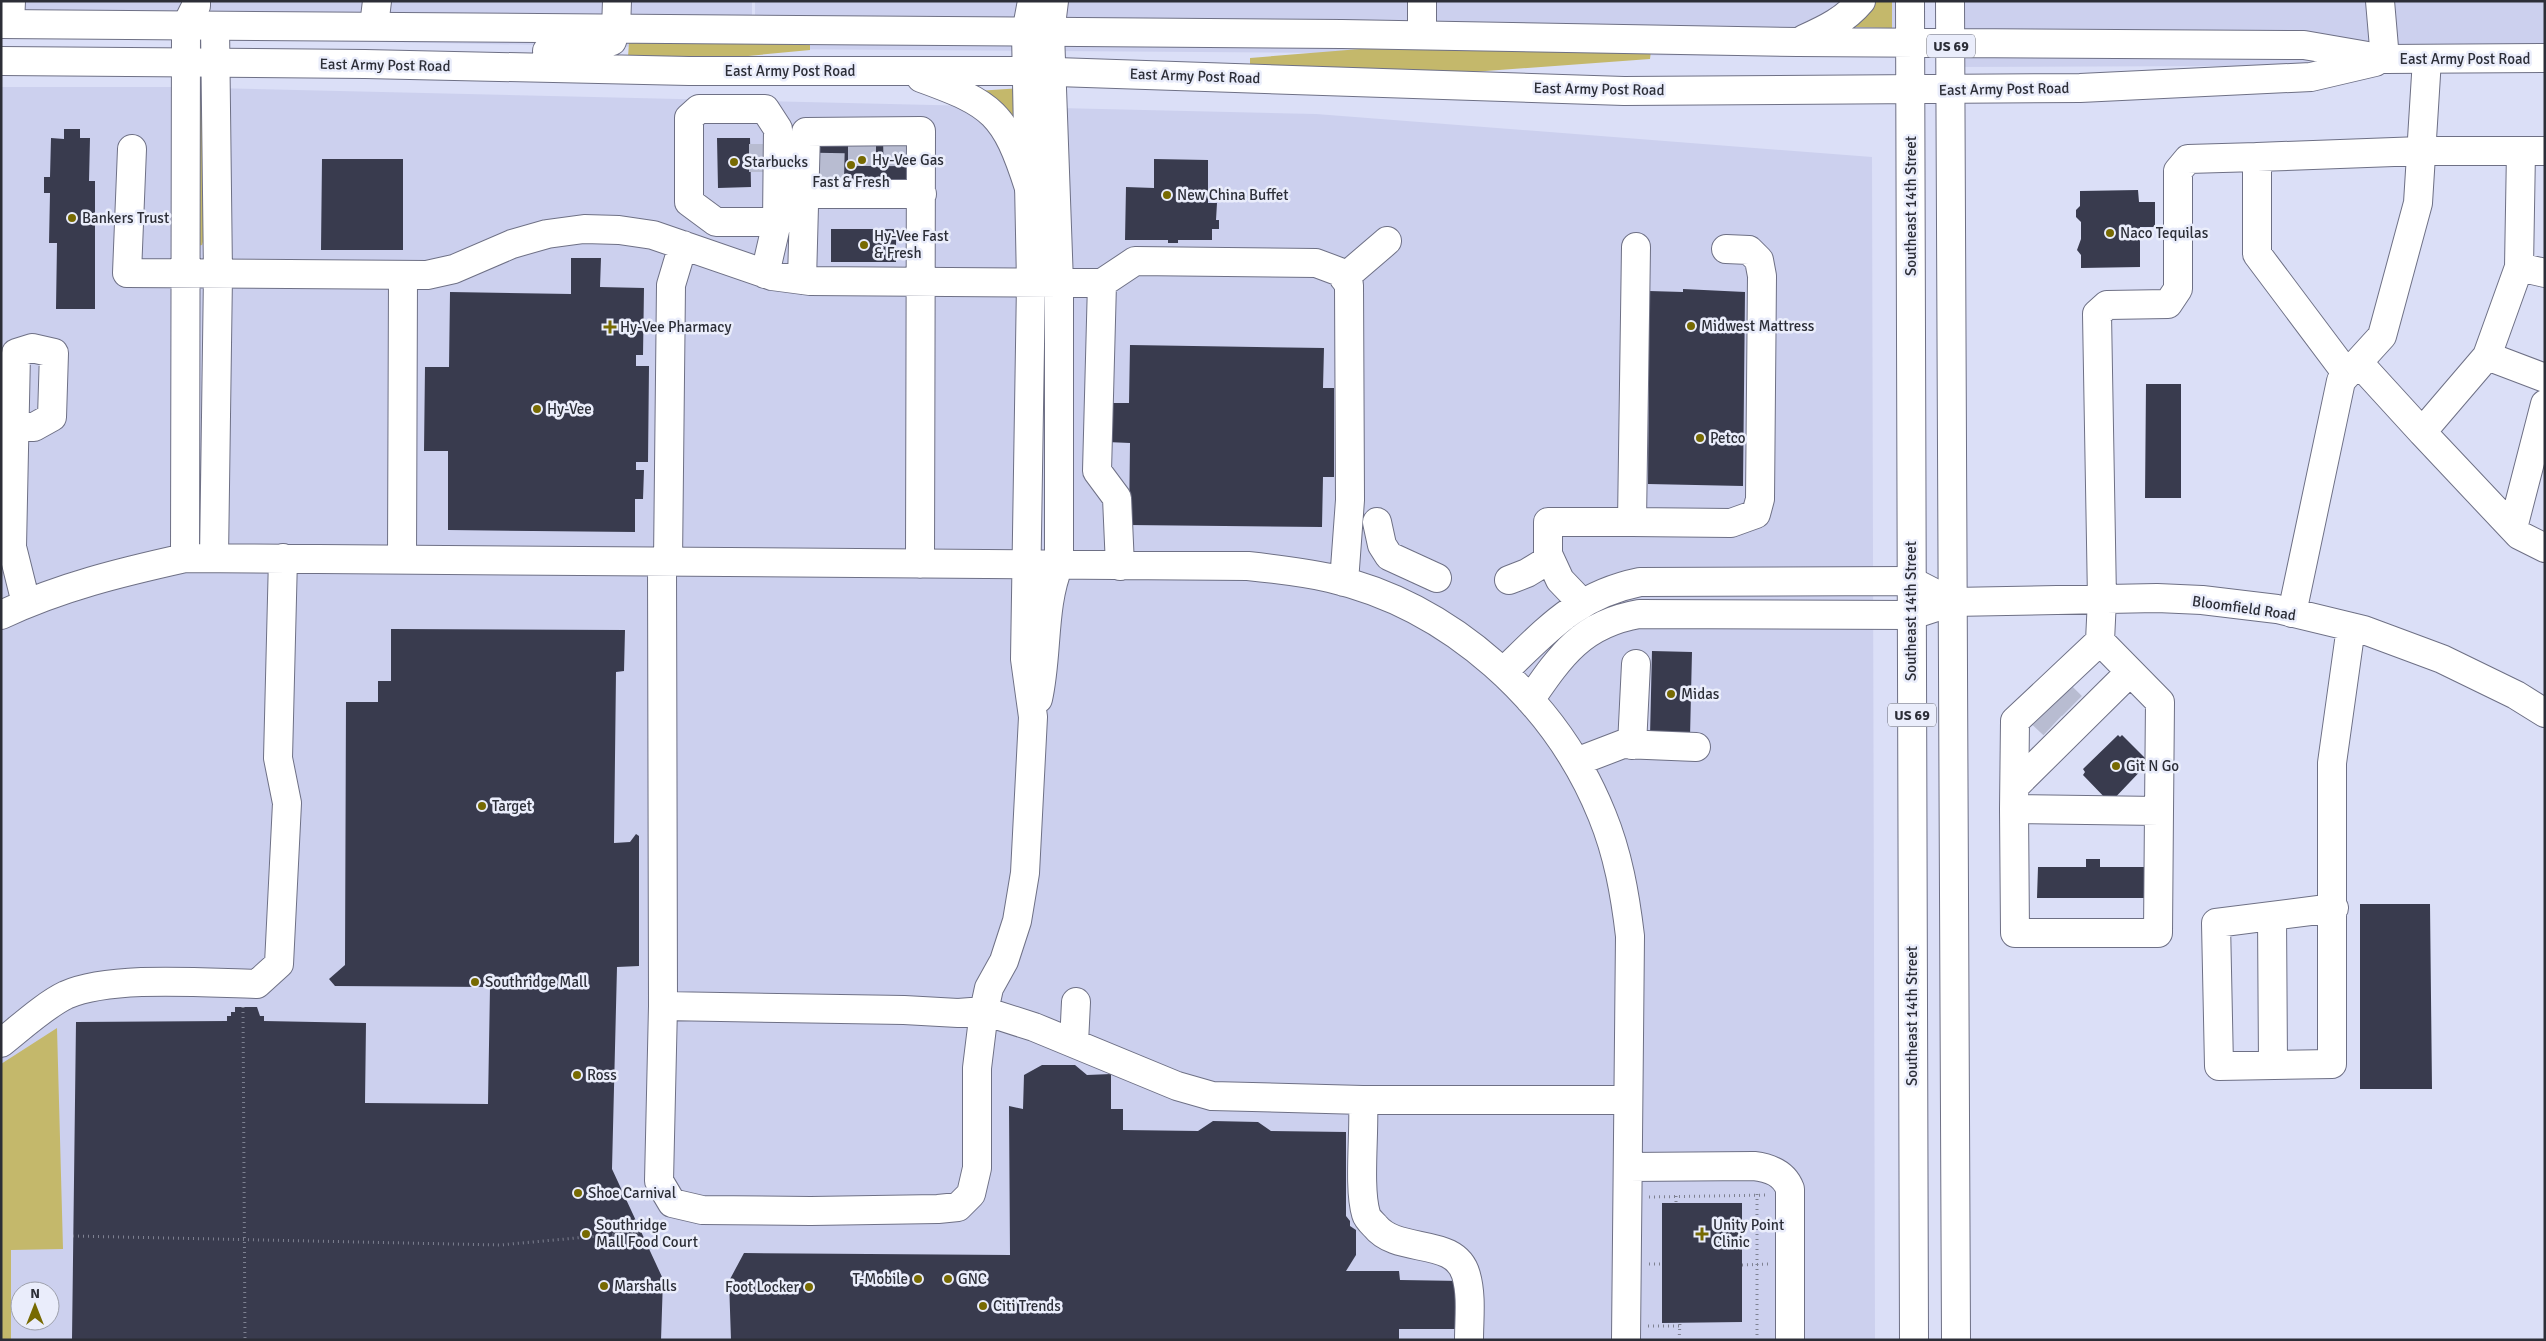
<svg xmlns="http://www.w3.org/2000/svg" width="2546" height="1341" font-family="Signika,sans-serif">
<style>
.built{fill:#ccd0ee;fill-rule:evenodd}
.green{fill:#c4b86b}
.building{fill:#393b4e}
.lines{fill:none;stroke-linecap:round;stroke-linejoin:round}
.minor-tunnel{stroke:#b8bcd1;stroke-width:28;stroke-dasharray:28 14;stroke-linecap:butt}
.minor-casing{stroke:#6e7085;stroke-width:30}
.major-casing{stroke:#6e7085;stroke-width:30}
.path{stroke:#7e8191;stroke-width:3;stroke-dasharray:1 4;stroke-linecap:butt}
.minor{stroke:#fff;stroke-width:28}
.major{stroke:#fff;stroke-width:28}
.poi-dot{fill:#776a02;stroke:#eaedfb;stroke-width:2}
.labels{text-anchor:middle;dominant-baseline:central;stroke-width:5;stroke-linejoin:round;paint-order:stroke}
.shield{fill:#eaedfb;stroke:#656772;stroke-width:1}
.shield-label{font-size:14px;font-weight:bold;fill:#2c2e37}
.street-label{font-size:15px;fill:#2c2e37;stroke:#eaedfb}
.poi-label{font-size:15px;fill:#2c2e37;stroke:#eaedfb;text-anchor:start}
</style>
<rect width="100%" height="100%" fill="#dbdff7"/>
<path class="built" d="M1 1H752V49L279 40 215 26 1 24Z
M755 1H1897L1896 57 755 49Z
M1949 1H2545V65L1949 67Z
M1 87H169L1316 114 1872 157 1875 1340H1ZM20 1291H50V1321H20Z"/>
<path class="green" d="M1877 1H1892V28L1851 27Z
M629 43 810 44V50L706 60 628 57Z
M1360 49 1651 51 1650 59 1445 74 1250 64V58Z
M201 85 204 90 203 242 202 245 197 246V86Z
M1021 88 1020 136 977 91Z
M57 1028 63 1249 11 1250V1340H1V1064Z"/>
<path class="building" d="M64 129H80V138H90L89 181H95V309H56L57 243H49L50 193H44V177H50L51 138 64 139Z
M717 138H750L751 187 718 188Z
M811 138 913 139V181H811Z
M322 159H403V250H321Z
M1154 159 1208 160V203H1217L1216 220H1219V229H1212V240H1178V243H1168V240H1125L1126 187 1154 188Z
M2138 190 2139 202H2155V227H2140V267L2081 268V255L2077 250 2081 239V222L2076 217V210L2080 206V191Z
M831 229H896V262H831Z
M571 258H601L600 287 644 288 643 355H636V366H649L648 462H636V470H644L643 499H635V532L448 530V451H424L425 367H449L450 292 571 294Z
M1683 289 1745 292 1743 486 1648 484 1649 343H1645V311H1649V291L1683 292Z
M1130 345 1324 348 1323 388H1334V477H1323L1322 527 1129 525 1130 443 1107 442V403H1129Z
M2146 384H2181V498H2145Z
M391 629 625 630 624 671 616 672 614 843 630 842 636 834 639 836V966L617 967 612 1169 663 1279 661 1340H72L76 1022 227 1021V1016H231V1012H235V1007H257L260 1016H264V1021L366 1023 365 1103 488 1104 490 987 335 986 329 979 345 965 346 702H378V681H391Z
M1652 651 1692 652 1690 737 1650 736Z
M2118 735 2120 737 2122 735 2149 762 2110 803 2083 775 2085 772 2083 769Z
M2086 859H2100V867H2148V898H2037L2038 867H2086Z
M2360 904H2430L2432 1089H2360Z
M1042 1065H1075L1087 1075 1111 1074V1109H1123V1130L1198 1131 1213 1121 1258 1122 1271 1131 1346 1132V1216L1350 1221V1226L1356 1230V1255L1346 1271H1399L1400 1280 1462 1281V1329H1399V1340H731L729 1281 744 1253 1010 1255 1009 1106 1023 1109 1024 1075Z
M1662 1203H1742V1322L1662 1323Z"/>
<g class="lines">
<path class="minor-tunnel" d="M862 138V181
M897 138 898 181
M763 144V177
M830 181 831 138
M2059 693 2072 706
M2038 711 2053 725"/>
<defs>
<path id="minor" d="M1032 1 1026 33 1031 283 1025 659 1033 717 1025 873 1017 921 1004 961 989 988 984 1011 1034 1027 1177 1086 1212 1096 1363 1100C1365 1131 1358 1187 1366 1214 1367 1218 1372 1223 1375 1226 1398 1255 1455 1236 1466 1275 1472 1296 1469 1319 1469 1340
M1422 1V35
M2380 1 2385 59
M10 24 11 1
M374 26 377 1
M616 29 617 1
M132 149 127 273 427 275 454 269 512 244 547 234 584 229 619 230 653 235 772 276 810 281 1102 283 1135 261 1316 263 1340 272 1349 285 1350 500 1344 582
M804 194H922
M2519 267 2545 273
M765 274 777 222 778 129 765 109H699L689 118V202L716 222H777
M1344 278 1387 241
M802 280 806 132 921 131 920 564
M1102 283 1097 471 1117 498 1120 566
M2487 356 2545 378
M2358 362 2422 432 2487 356 2519 267 2521 151
M2347 374 2257 254V157L2421 151H2545
M15 427H34L52 417 54 353 32 348 16 353 12 547 26 603
M2422 432 2519 535 2545 548
M1377 522 1382 545 1389 556 1437 578
M1632 522 1731 523 1756 514 1760 499 1762 276 1759 260 1749 250 1726 249
M2513 528 2545 404
M185 558 186 26 196 6V1
M214 558 218 274 215 26
M402 559 403 277
M662 562 663 1006
M668 562 671 285 683 245
M1509 580 1527 573 1550 559
M1582 603 1560 580 1548 554V522H1632L1636 247
M2292 613 2341 381 2382 336 2418 203 2427 59
M1 615C60 587 122 572 185 558L1248 566C1276 569 1303 572 1330 578 1451 606 1556 701 1602 815 1618 854 1625 894 1630 936L1626 1340
M2100 641 2015 721 2014 809 2159 811 2160 702 2100 641 2102 599 2097 314 2107 305 2168 304 2178 289V171L2188 159 2257 157
M1503 672C1547 630 1576 595 1640 582L1911 581 1952 602
M1038 699C1048 655 1042 606 1059 565V283L1050 33 1054 1
M1530 700C1561 655 1582 624 1639 614L1912 615 1952 602 2157 598 2202 600 2277 609 2364 630 2442 659 2516 695 2545 713
M1632 745 1636 664
M1576 762 1623 744 1696 747
M2015 786 2130 672
M2014 809 2015 933H2158L2159 811
M2334 908 2216 923 2219 1066 2332 1064V763L2351 627
M2272 916 2273 1065
M663 1006 904 1010 958 1013 984 1011 977 1068V1168L971 1194 958 1207 938 1209 811 1211 702 1210 672 1203 659 1181Z
M1 1043C20 1028 45 1005 66 995 112 975 206 983 257 984L279 964 287 803 278 758 283 558
M1074 1043 1076 1002
M1363 1100H1628
M1628 1167 1754 1166C1770 1168 1784 1173 1790 1189V1340"/>
<path id="major" d="M1910 1 1914 1340
M1950 1 1956 1340
M1 24 1342 34 1798 42 2304 45 2385 59 2545 58
M1804 39C1826 29 1845 20 1861 1
M547 51C570 51 590 50 612 41L616 29
M1 61 365 64 689 71H1027L1624 91 2080 88 2311 77 2375 62
M921 78C993 104 1005 113 1029 188"/>
</defs>
<use href="#minor" class="minor-casing"/>
<use href="#major" class="major-casing"/>
<path class="path" d="M243 1007 245 1340
M1676 1196V1203
M1649 1197 1768 1195
M73 1236 500 1245 641 1232
M1649 1264H1662
M1742 1265 1769 1264
M1648 1326H1679
M1679 1340 1680 1323
M1757 1340V1190"/>
<use href="#minor" class="minor"/>
<use href="#major" class="major"/>
</g>
<g class="poi-dot">
<circle cx="862" cy="160" r="5"/>
<circle cx="734" cy="162" r="5"/>
<circle cx="851" cy="165" r="5"/>
<circle cx="1167" cy="195" r="5"/>
<circle cx="72" cy="218" r="5"/>
<circle cx="2110" cy="233" r="5"/>
<circle cx="864" cy="245" r="5"/>
<circle cx="1691" cy="326" r="5"/>
<path d="M607.5 319.5h5v5h5v5h-5v5h-5v-5h-5v-5h5z"/>
<circle cx="537" cy="409" r="5"/>
<circle cx="1700" cy="438" r="5"/>
<circle cx="1671" cy="694" r="5"/>
<circle cx="2116" cy="766" r="5"/>
<circle cx="482" cy="806" r="5"/>
<circle cx="475" cy="982" r="5"/>
<circle cx="577" cy="1075" r="5"/>
<circle cx="578" cy="1193" r="5"/>
<circle cx="586" cy="1234" r="5"/>
<path d="M1699.5 1226.5h5v5h5v5h-5v5h-5v-5h-5v-5h5z"/>
<circle cx="918" cy="1279" r="5"/>
<circle cx="948" cy="1279" r="5"/>
<circle cx="604" cy="1286" r="5"/>
<circle cx="809" cy="1287" r="5"/>
<circle cx="983" cy="1306" r="5"/>
</g>
<g class="labels">
<g class="shield">
<rect x="1927" y="34.5" width="48" height="23" rx="4"/>
<rect x="1888" y="703.5" width="48" height="23" rx="4"/>
</g>
<g class="shield-label">
<text x="1951" y="46">US 69</text>
<text x="1912" y="715">US 69</text>
</g>
<g class="street-label">
<text x="2465" y="59">East Army Post Road</text>
<text transform="translate(385 65) rotate(1)">East Army Post Road</text>
<text x="790" y="71">East Army Post Road</text>
<text transform="translate(1195 76) rotate(2)">East Army Post Road</text>
<text transform="translate(1599 89) rotate(1)">East Army Post Road</text>
<text transform="translate(2004 89) rotate(-1)">East Army Post Road</text>
<text transform="translate(1911 206) rotate(-90)">Southeast 14th Street</text>
<text transform="translate(2244 608) rotate(8)">Bloomfield Road</text>
<text transform="translate(1911 611) rotate(-90)">Southeast 14th Street</text>
<text transform="translate(1912 1016) rotate(-90)">Southeast 14th Street</text>
</g>
<g class="poi-label">
<text x="872" y="160">Hy-Vee Gas</text>
<text x="744" y="162">Starbucks</text>
<text x="851" y="182" text-anchor="middle">Fast &amp; Fresh</text>
<text x="1177" y="195">New China Buffet</text>
<text x="82" y="218">Bankers Trust</text>
<text x="2120" y="233">Naco Tequilas</text>
<text x="874" y="236">Hy-Vee Fast<tspan x="874" dy="17">&amp; Fresh</tspan></text>
<text x="1701" y="326">Midwest Mattress</text>
<text x="620" y="327">Hy-Vee Pharmacy</text>
<text x="547" y="409">Hy-Vee</text>
<text x="1710" y="438">Petco</text>
<text x="1681" y="694">Midas</text>
<text x="2126" y="766">Git N Go</text>
<text x="492" y="806">Target</text>
<text x="485" y="982">Southridge Mall</text>
<text x="587" y="1075">Ross</text>
<text x="588" y="1193">Shoe Carnival</text>
<text x="596" y="1225">Southridge<tspan x="596" dy="17">Mall Food Court</tspan></text>
<text x="1713" y="1225">Unity Point<tspan x="1713" dy="17">Clinic</tspan></text>
<text x="908" y="1279" text-anchor="end">T-Mobile</text>
<text x="958" y="1279">GNC</text>
<text x="614" y="1286">Marshalls</text>
<text x="799" y="1287" text-anchor="end">Foot Locker</text>
<text x="993" y="1306">Citi Trends</text>
</g>
</g>
<rect width="2546" height="1341" fill="none" stroke="#2c2e37" stroke-width="5"/>
<g transform="translate(35 1306)"><circle r="24" fill="#eaedfb" stroke="#9ea1ad"/>
<path d="M0-4L9 19L0 12L-9 19Z" fill="#776a02"/>
<text y="-8" font-size="14" font-weight="bold" text-anchor="middle" fill="#2c2e37">N</text>
</g>
</svg>
